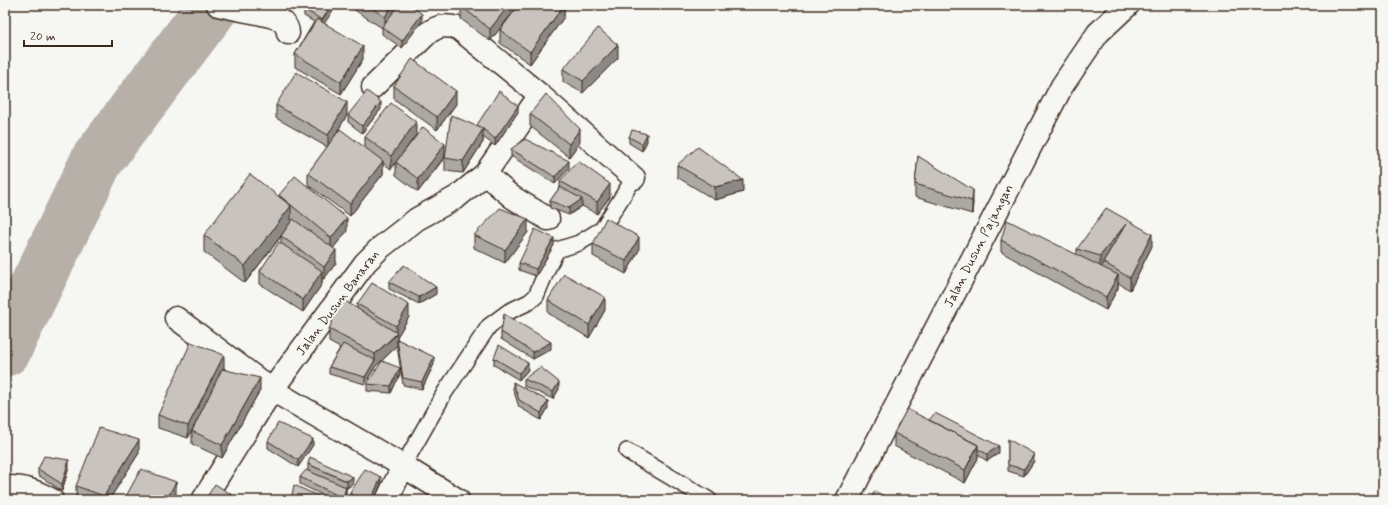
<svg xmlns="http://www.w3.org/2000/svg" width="1388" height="505" font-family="Mynerve,sans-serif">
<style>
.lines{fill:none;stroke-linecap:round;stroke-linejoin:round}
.river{stroke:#b6b0a9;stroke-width:53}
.service-casing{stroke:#3b2a1e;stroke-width:18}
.minor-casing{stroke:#3b2a1e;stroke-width:25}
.service{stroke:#f6f6f2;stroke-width:15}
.minor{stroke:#f6f6f2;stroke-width:22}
.wall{fill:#aca8a3;stroke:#3b2a1e}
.shaded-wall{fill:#8c8885;stroke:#3b2a1e}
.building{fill:#c8c3be;stroke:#3b2a1e}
.labels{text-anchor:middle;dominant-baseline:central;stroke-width:4;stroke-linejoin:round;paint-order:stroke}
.street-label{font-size:13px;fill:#3b2a1e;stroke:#f6f6f2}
</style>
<rect width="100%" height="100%" fill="#f6f6f2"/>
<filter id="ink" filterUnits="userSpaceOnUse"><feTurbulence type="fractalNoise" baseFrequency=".025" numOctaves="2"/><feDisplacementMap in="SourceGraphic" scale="8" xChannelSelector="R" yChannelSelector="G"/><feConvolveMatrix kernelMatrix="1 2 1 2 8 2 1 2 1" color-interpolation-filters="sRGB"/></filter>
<g filter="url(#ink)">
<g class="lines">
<path class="river" d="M5 350 97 160 214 5"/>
<defs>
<path id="service" d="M627 451 709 500
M403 466 445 392 489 326 508 312 529 302 536 296 549 265 557 250 579 243 602 229 634 178"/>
<path id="minor" d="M218 5C232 9 275 14 283 22 286 25 288 30 288 33
M373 87 428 33C439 25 446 25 458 28L540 95
M485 174 512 197 548 219
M176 318 272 390 203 500
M5 487C23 486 36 491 52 500
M387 500 403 466
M458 500 403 466 272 390 365 263 380 248 417 219 457 197 485 174 540 95 634 178
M847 500 1062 86 1098 33 1128 5"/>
</defs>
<use href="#service" class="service-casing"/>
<use href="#minor" class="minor-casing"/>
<use href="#service" class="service"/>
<use href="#minor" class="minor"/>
</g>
<path class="wall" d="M336 5V6L324 23 363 59 341 94 295 67V54L314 22 304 16V9Z
M347 5H410L422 21 402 48 382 34V28Z
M462 5H564V17L530 64 500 43V30L517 7 490 41 461 19V6Z
M618 58 583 93 563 82V69Z
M394 86 456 104 437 130 394 99Z
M276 105 347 115 332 140 365 148V137L416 135 445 154 477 126V125L518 112 495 146 483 137V142L463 173 445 171V157L418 192 396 175V163L391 169 383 163V174L350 216 308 185V173L327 147 276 118Z
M381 109 362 133 348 122V115Z
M530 114 580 142 569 157 530 126Z
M629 137 647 141 642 151 629 143Z
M511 149 569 168 555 184 511 156Z
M918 156 973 202 972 214 915 197V184Z
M677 165 743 192 715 200 677 177Z
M560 181 610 197 597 214 582 206 569 215 550 208V201L560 187Z
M279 196 347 231 333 248 336 263 324 279 322 278V284L303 312 260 284V271L281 244V236L283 234 245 283 204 252V235Z
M528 232 505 263 474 248V235Z
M1001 240 1077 255V249L1152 246 1130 290 1118 283V288L1106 310 1001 252Z
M593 244 639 250 626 274 593 256Z
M554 245 536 276 519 270V263Z
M389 282 436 294 419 304 389 289Z
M548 300 605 310 589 338 548 313Z
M357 304 409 317 397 337V339L434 364 422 389 403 385 397 346 375 367 365 384 329 374V367L340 348 329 342V329L357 308Z
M501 332 551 349 533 359 501 339Z
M494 358 528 370 519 380 494 365Z
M224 368V369L260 390 222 458 192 444V431L194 427 188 438 158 428V415Z
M400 374 391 393 367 391V384Z
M524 379 559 389 553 399 524 386Z
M513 382 548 408 541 420 519 407 513 389Z
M929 420 999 453 987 461 978 455V458L965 483 894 446V433Z
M1008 439 1034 461 1024 476 1008 471Z
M268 441 313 445 298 467 268 448Z
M139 453 109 500H79L76 499V486Z
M308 464 353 484 347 488H346V494L344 500H332L300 484V477L339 485 308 471Z
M69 467 62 491 38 475V469Z
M381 484 374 500H350V493Z"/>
<path class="shaded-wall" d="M332 5H336V6L322 27V20Z
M392 5H401L385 29V17Z
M509 5H519L490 41V29Z
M564 5V17L530 64V52Z
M422 14V21L402 48V41Z
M618 45V58L583 93V81Z
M363 46V59L341 94V82Z
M456 91V104L437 130V117Z
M347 102V115L328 148V135Z
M381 102V109L362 133V126Z
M518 106V112L495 146V139Z
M416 122V135L391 169V156Z
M483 129V142L463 173V161Z
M580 129V142L569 157V144Z
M647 134V141L642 151V144Z
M445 144V156L418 192V179Z
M383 161V174L350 216V204Z
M569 161V168L555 184V177Z
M743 180V192L715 200V187Z
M610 184V197L597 214V202Z
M973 190V202L972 214V201Z
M582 199V206L569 215V208Z
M291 206V223L245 283V266Z
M347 218V231L331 251V238Z
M528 219V232L505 263V250Z
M1126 224 1103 262V265L1100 269V256Z
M1152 234V246L1130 290V278Z
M639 237V250L626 274V261Z
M554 238V245L536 276V269Z
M336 250V263L324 279V267Z
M322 271V284L303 312V300Z
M1118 275V288L1106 310V297Z
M436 287V294L419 304V297Z
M605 297V310L589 338V325Z
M409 305V317L397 337V346L375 367 365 384V377L375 360V354L396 335V326Z
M551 342V349L533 359V352Z
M224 355V368L188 438V426Z
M434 357V364L422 389V382Z
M528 363V370L519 380V373Z
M400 368V374L391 393V386Z
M260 378V390L222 458V445Z
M559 382V389L553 399V392Z
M548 401V408L541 420V413Z
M313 439V445L298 467V460Z
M139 440V453L109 500H104V496Z
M978 445V458L965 483V470Z
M999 446V453L987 461V454Z
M1034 454V461L1024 476V469Z
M69 460V467L62 491V484Z
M353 477V484L347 488V481Z
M381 477V484L374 500H371Z
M176 482V495L173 500H166Z
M346 487V494L344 500H343Z"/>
<path class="building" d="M307 5H332L322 20 304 9Z
M367 5H392L385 17Z
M399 5H410L422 14 402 41 382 27Z
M462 5H509L490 29 461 6Z
M519 5H564L530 52 500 30Z
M317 19 363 46 341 82 295 54Z
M598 28 618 45 583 81 563 69Z
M412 59 456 91 437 117 394 86Z
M296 72 347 102 328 135 276 105Z
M367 91 381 102 362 126 348 115Z
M499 91 518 106 495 139 483 129 477 125Z
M546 94 580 129 569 144 530 114Z
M391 103 416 122 391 156 365 137Z
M451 115 483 129 463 161 445 158Z
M423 127 445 144 418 179 396 162Z
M340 129 383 161 350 204 308 173Z
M632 130 647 134 642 144 629 137Z
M525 139 569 161 555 177 511 149Z
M698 147 743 180 715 187 677 165Z
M918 156 973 190 972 201 915 184Z
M578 161 610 184 597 202 560 181Z
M250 174 291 206 245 266 204 235Z
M295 176 347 218 331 238 279 195Z
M560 187 582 199 569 208 550 201Z
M500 208 528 219 505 250 474 235Z
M1106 208 1152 234 1130 278 1103 262 1126 224 1100 256 1077 249Z
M606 218 639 237 626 261 593 244Z
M293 219 336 250 324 267 281 236Z
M1007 220 1118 275 1106 297 1001 240Z
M535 229 554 238 536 269 519 263Z
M279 242 322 271 303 300 260 271Z
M404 265 436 287 419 297 389 282Z
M564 274 605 297 589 325 548 300Z
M372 283 409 305 396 326 357 304Z
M342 299 397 333 375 354 329 329Z
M504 314 551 342 533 352 501 332Z
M397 339 434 357 422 382 403 378Z
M191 342 224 355 188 426 158 415Z
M343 344 375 360 365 377 329 367Z
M499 345 528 363 519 373 494 358Z
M382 361 400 368 391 386 367 384Z
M540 367 559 382 553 392 524 379Z
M222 369 260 378 222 445 192 431Z
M513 382 548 401 541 413 519 400Z
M907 409 978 445 965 470 894 433Z
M935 413 999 446 987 454 978 449V445L929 420Z
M278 423 313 439 298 460 268 441Z
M99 428 139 440 104 496 76 486Z
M1008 439 1034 454 1024 469 1008 465Z
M44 456 69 460 62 484 38 469Z
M310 457 353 477 347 481 308 464Z
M141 469 176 482 166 500H124Z
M365 469 381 477 371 500H361L350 493Z
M306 470 346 487 343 498 300 477Z
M215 484 240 500H205Z
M294 485 327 500H291Z
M875 491 891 500H870Z"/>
</g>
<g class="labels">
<g class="street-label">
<text transform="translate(979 246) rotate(-63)">Jalan Dusun Pajangan</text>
<text transform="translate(338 303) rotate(-53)">Jalan Dusun Banaran</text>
</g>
</g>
<rect width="1388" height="505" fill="none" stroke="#f6f6f2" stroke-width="20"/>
<rect x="10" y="10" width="1368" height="485" fill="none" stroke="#3b2a1e" stroke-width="1.5" filter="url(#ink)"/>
<path d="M24 40v6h88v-6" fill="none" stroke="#3b2a1e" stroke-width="2"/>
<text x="30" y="40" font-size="12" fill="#3b2a1e" stroke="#f6f6f2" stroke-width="3" paint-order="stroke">20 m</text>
</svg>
